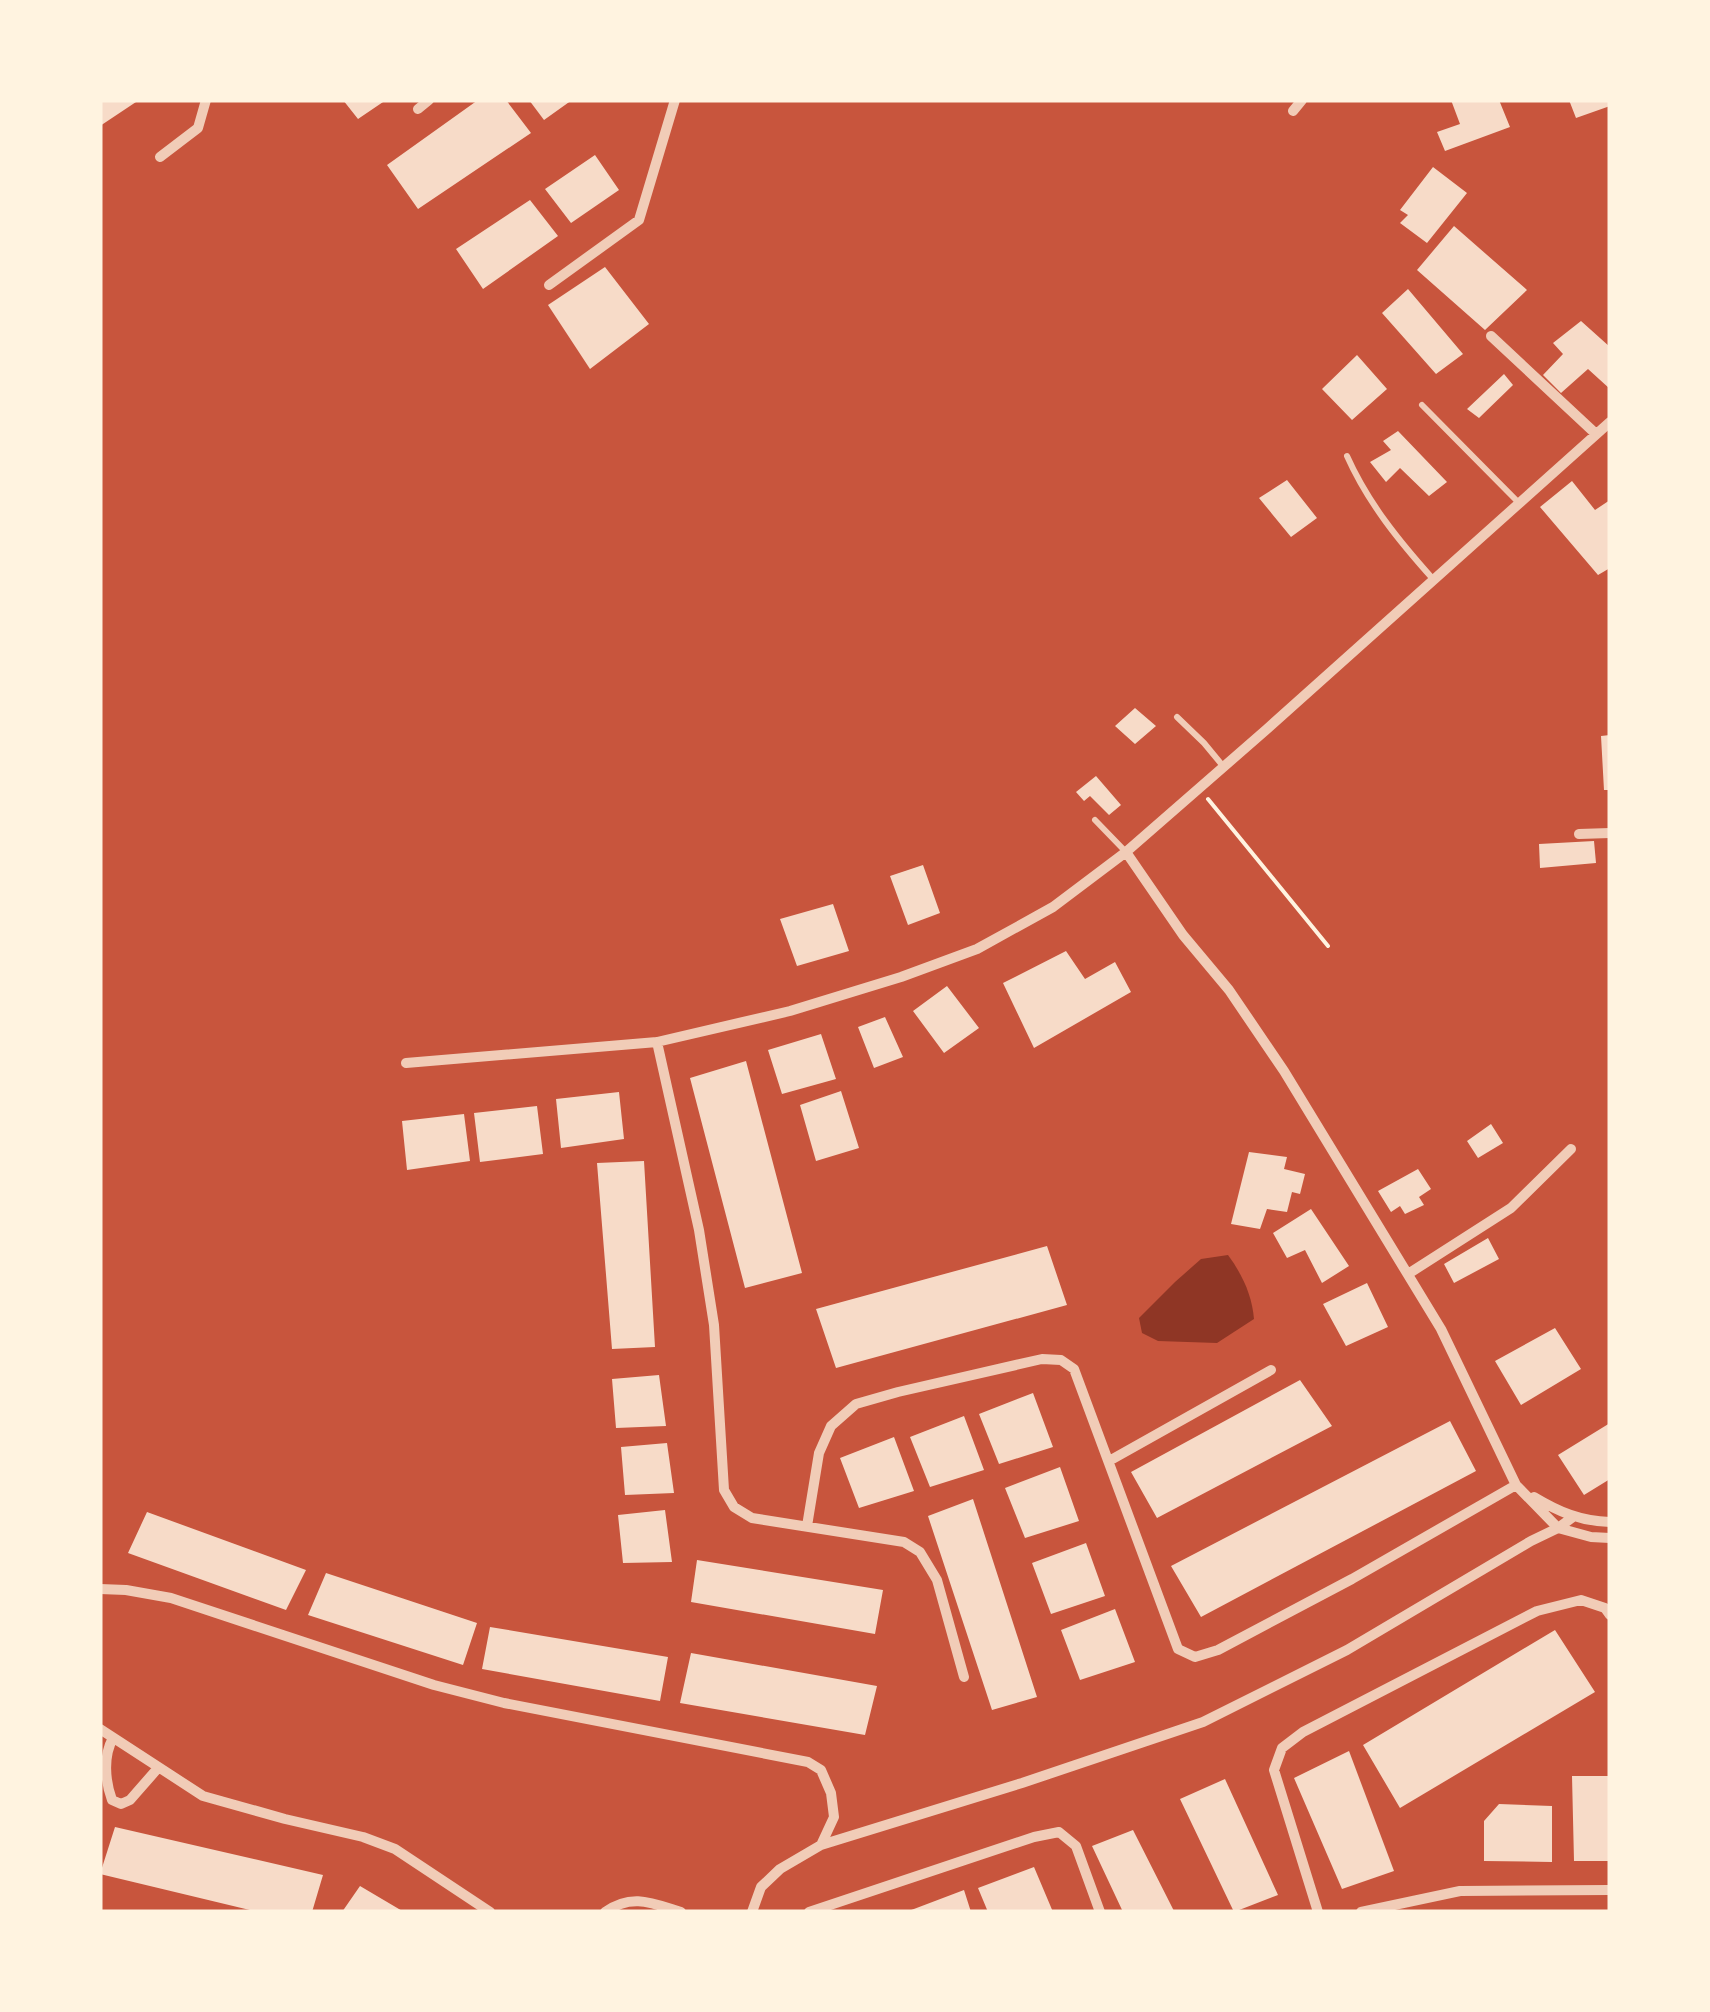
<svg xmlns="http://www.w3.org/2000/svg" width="1710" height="2012" font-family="'Exo 2',sans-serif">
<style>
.water{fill:#8f3625}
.building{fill:#f7dbc8}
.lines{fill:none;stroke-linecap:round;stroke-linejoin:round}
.path{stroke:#fff3e0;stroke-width:4}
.service{stroke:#f1ccb7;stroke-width:6}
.minor{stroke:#f1ccb7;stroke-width:10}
</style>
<rect width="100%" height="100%" fill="#c8553d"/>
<path class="water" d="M1228 1255C1242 1274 1252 1295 1254 1319L1217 1343 1158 1341 1142 1333 1139 1318 1175 1282 1201 1259Z"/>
<path class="building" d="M100 100H139L100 126Z
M343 100H386L358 119Z
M478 100H506L531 133 418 209 387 165Z
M529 100H572L544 120Z
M1451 100H1499L1510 127 1445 151 1437 132 1460 124Z
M1569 100H1610V106L1576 118Z
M595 155 619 190 571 223 545 189Z
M1433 167 1467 193 1427 243 1400 223 1408 215 1400 210Z
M530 200 558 236 483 289 456 249Z
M1454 226 1527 290 1485 330 1417 270Z
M605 267 649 324 590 369 548 305Z
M1408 289 1463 354 1436 374 1382 313Z
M1581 321 1610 347V389L1588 369 1561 393 1543 375 1563 354 1553 343Z
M1357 355 1387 389 1352 420 1322 389Z
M1504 374 1513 385 1479 418 1467 409Z
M1398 431 1447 482 1429 496 1400 468 1386 482 1370 462 1391 450 1383 441Z
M1287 480 1317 518 1291 537 1259 498Z
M1572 481 1595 510 1610 500V568L1598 575 1540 507Z
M1135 708 1156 726 1135 744 1115 726Z
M1610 735V790H1604L1601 736Z
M1096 776 1121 805 1109 815 1090 796 1084 801 1076 792Z
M1594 841 1596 863 1540 868 1539 844Z
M923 865 940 913 908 925 890 876Z
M833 904 849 951 797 966 780 919Z
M1066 951 1085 979 1115 962 1131 992 1034 1048 1003 983Z
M947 986 979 1028 944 1053 913 1011Z
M885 1017 903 1057 874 1068 858 1027Z
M821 1034 836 1079 782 1094 768 1050Z
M746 1061 802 1273 745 1288 690 1078Z
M841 1091 859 1148 816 1161 800 1105Z
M619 1092 624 1139 561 1148 556 1099Z
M537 1106 543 1154 480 1162 474 1113Z
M464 1114 470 1161 407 1170 402 1121Z
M1491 1124 1503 1143 1478 1158 1467 1141Z
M1249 1152 1287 1157 1284 1169 1305 1174 1300 1194 1292 1192 1287 1212 1267 1209 1260 1229 1231 1224Z
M644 1161 655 1347 612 1349 597 1163Z
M1418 1169 1431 1189 1419 1197 1424 1205 1405 1214 1400 1206 1391 1212 1378 1191Z
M1311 1209 1349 1266 1322 1283 1305 1250 1287 1258 1273 1233Z
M1488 1238 1499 1259 1454 1283 1444 1264Z
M1047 1246 1067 1305 836 1368 816 1309Z
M1367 1283 1388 1327 1346 1346 1323 1304Z
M1555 1328 1581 1369 1521 1405 1495 1361Z
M659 1375 666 1426 616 1428 612 1379Z
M1300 1380 1332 1426 1157 1518 1131 1472Z
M1033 1393 1053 1447 999 1464 979 1414Z
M964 1416 984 1470 930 1487 910 1437Z
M1450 1421 1476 1471 1201 1617 1171 1566Z
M1610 1423V1479L1584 1495 1558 1455Z
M894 1437 914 1491 859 1508 840 1458Z
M667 1443 674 1493 625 1495 621 1447Z
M1060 1467 1079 1521 1025 1538 1005 1488Z
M973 1499 1037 1697 992 1710 928 1516Z
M665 1510 672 1562 623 1563 618 1515Z
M147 1512 306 1570 286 1610 128 1553Z
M1086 1543 1105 1596 1051 1614 1032 1563Z
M697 1560 883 1590 875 1634 691 1602Z
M326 1573 477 1623 463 1665 308 1615Z
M1115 1609 1135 1662 1080 1680 1061 1630Z
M490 1627 668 1657 660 1701 482 1669Z
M1555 1630 1595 1692 1400 1808 1363 1745Z
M691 1653 877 1686 865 1735 680 1703Z
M1349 1751 1394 1871 1342 1889 1294 1778Z
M1572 1776H1610V1861H1574Z
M1225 1779 1278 1895 1234 1912 1180 1799Z
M1499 1804 1552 1806V1862L1484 1861V1821Z
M115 1827 323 1875 312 1912H258L100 1874Z
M1133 1830 1174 1911 1123 1912 1092 1846Z
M1034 1867 1053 1912H988L978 1888Z
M360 1886 404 1912H342Z
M964 1890 971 1912H906Z"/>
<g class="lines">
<path class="path" d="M1208 799 1328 946"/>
<path class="service" d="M1422 405 1519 503
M1347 456C1368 503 1399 541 1433 579
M1177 717 1204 743 1223 766
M1095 820 1126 852"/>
<path class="minor" d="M418 109 429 100
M1293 111 1302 100
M160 157 198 128 206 100
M549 285 639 220 675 100
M1491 336 1596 434
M1579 834 1610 833
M1126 852 1183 935 1229 990 1284 1071 1441 1329 1516 1485 1558 1528 1591 1537 1610 1538
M657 1042 699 1230 714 1325 724 1490 734 1507 752 1518 904 1542 920 1552 937 1580 964 1677
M406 1063 657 1042 790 1011 901 977 977 949 1053 907 1126 852 1267 729 1610 422
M1408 1274 1511 1208 1571 1149
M1109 1461 1271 1370
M1534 1497C1559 1512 1580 1521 1610 1522
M807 1526 819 1453 831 1426 856 1404 898 1392 1042 1359 1061 1360 1074 1369 1178 1649 1195 1657 1218 1650 1352 1579 1516 1485
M100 1589 126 1590 171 1598 434 1685 504 1703 808 1762 821 1770 831 1793 834 1817 821 1845 780 1869 761 1887 752 1912
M100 1729 203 1796 285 1819 363 1837 395 1849 490 1912
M113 1738C103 1756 105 1781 112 1800L121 1804 130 1800 158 1768
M821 1845 1022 1783 1203 1722 1347 1650 1531 1541 1558 1528 1573 1517
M605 1912C632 1893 652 1903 681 1912
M809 1912 1034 1837 1059 1832 1076 1846 1100 1912
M1318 1912 1274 1770 1282 1748 1303 1732 1537 1611 1581 1600 1605 1608 1610 1615
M1361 1912 1460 1891 1610 1890"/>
</g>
<rect width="1710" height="2012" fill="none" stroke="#fff3e0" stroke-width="205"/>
</svg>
